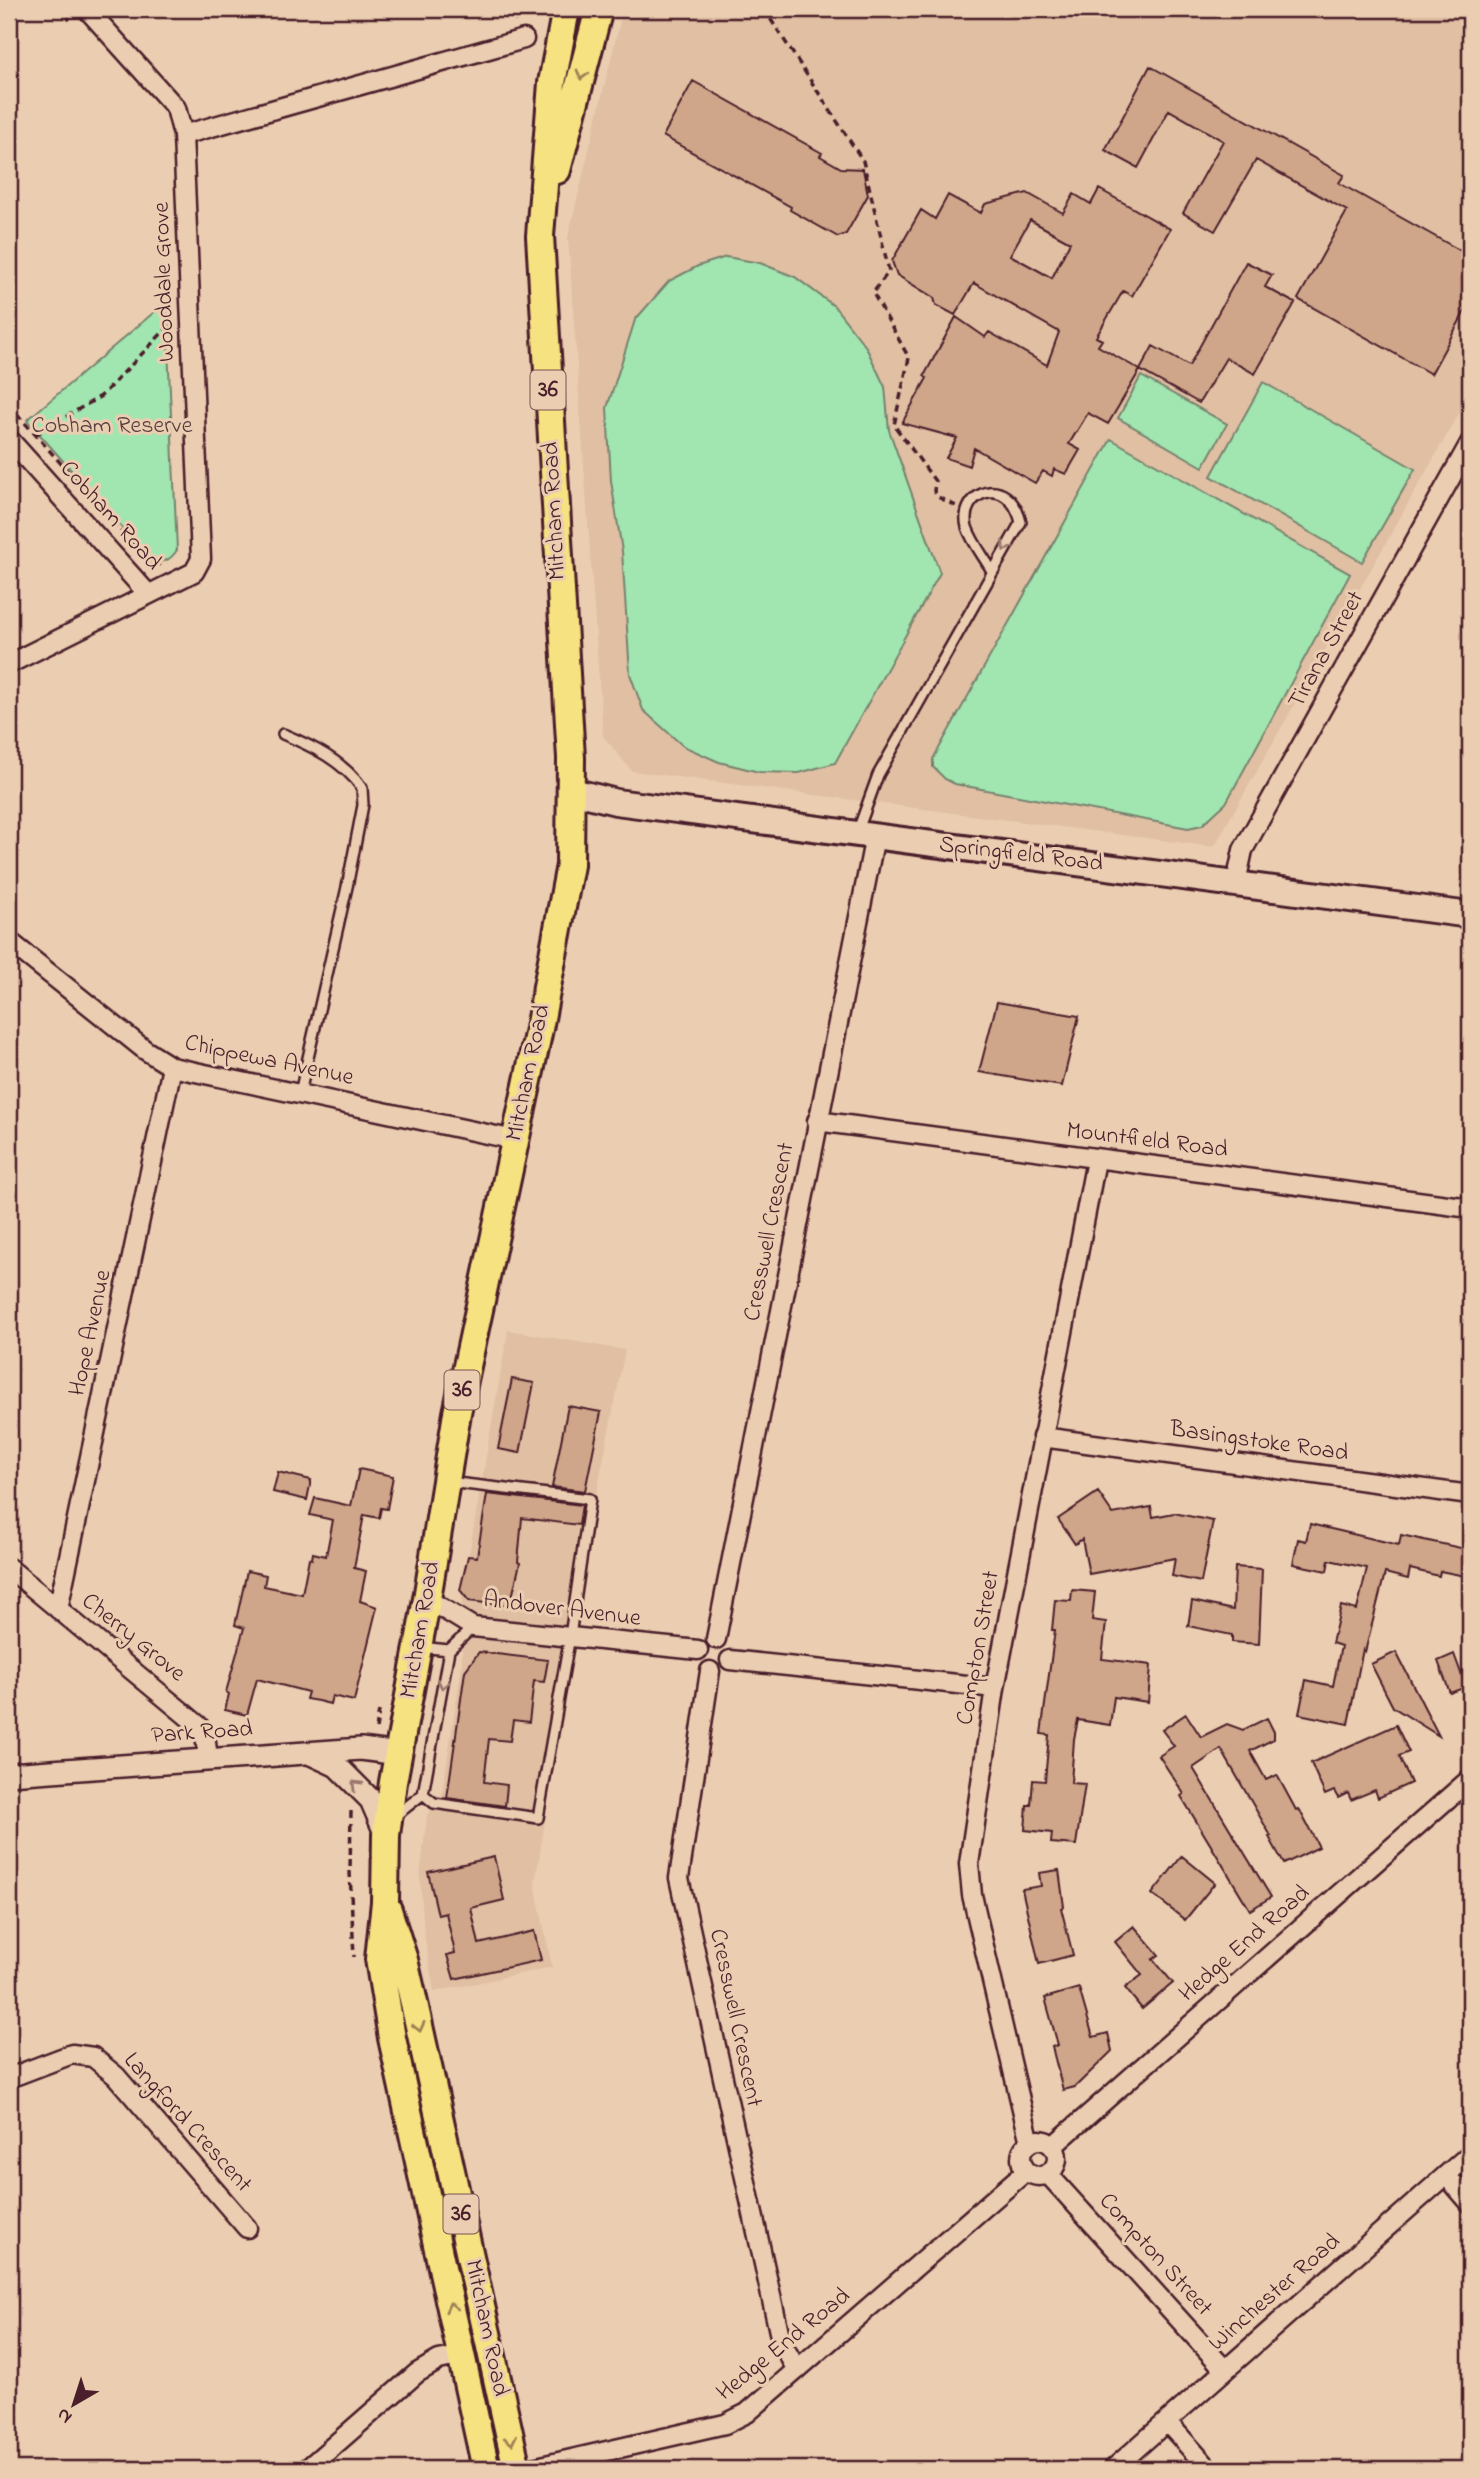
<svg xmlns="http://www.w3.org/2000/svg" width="1479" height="2478" font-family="'Indie Flower',sans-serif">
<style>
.built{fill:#e0bfa3}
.green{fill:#a1e5b0;stroke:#76826e;stroke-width:2}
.building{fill:#cfa689;stroke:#4a1f2b;stroke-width:2;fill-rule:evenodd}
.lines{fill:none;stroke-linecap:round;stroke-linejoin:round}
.service-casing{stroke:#4a1f2b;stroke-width:14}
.minor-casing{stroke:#4a1f2b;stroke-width:23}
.tertiary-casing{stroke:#4a1f2b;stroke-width:26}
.secondary-casing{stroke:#4a1f2b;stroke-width:30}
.primary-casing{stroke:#4a1f2b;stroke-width:32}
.path{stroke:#4a1f2b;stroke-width:3.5;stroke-dasharray:7 5;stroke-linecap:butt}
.service{stroke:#ebceb1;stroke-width:9}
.minor{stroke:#ebceb1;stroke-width:18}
.tertiary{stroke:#ebceb1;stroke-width:21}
.secondary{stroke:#ebceb1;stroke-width:24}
.primary{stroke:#f6e281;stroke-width:26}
.oneway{stroke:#a08056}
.oneway2{stroke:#9a766e}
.labels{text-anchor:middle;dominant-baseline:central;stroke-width:6;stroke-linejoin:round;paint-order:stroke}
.shield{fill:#ebceb1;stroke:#7a5453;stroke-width:2}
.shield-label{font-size:23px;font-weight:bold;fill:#4a1f2b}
.street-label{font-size:24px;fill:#4a1f2b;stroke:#ebceb1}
.park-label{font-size:24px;fill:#573d3f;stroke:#ebceb1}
</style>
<rect width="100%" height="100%" fill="#ebceb1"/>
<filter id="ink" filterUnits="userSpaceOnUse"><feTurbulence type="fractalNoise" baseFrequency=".0143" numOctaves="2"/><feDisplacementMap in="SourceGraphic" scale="14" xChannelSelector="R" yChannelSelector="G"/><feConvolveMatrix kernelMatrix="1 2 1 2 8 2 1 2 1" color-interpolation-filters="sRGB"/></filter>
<g filter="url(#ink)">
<path class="built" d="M623 9H1470V394L1214 847 632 771 603 736 568 237Z
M508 1330 625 1350 596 1496 535 1884 552 1967 434 1992 424 1933 420 1877 427 1815 441 1800 462 1665V1595Z"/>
<path class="green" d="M726 257 760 263 795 277 834 306 866 347 885 387 889 430 940 573 835 763 799 773 759 772 719 762 683 746 643 710 630 674 622 551 611 481 607 408 635 320 669 281 698 266Z
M166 302 177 550C170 561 163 563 151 561L27 420Z
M1141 376 1227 424 1203 467 1118 418Z
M1263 382 1415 469 1362 562 1211 476Z
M1111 439 1350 574 1226 803 1202 825 1188 828 955 784 945 779 933 767V759Z"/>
<path class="building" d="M1150 66 1344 175 1339 183 1470 256V302L1431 374 1298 299 1347 211 1256 160 1215 231 1183 213 1223 141 1169 110 1138 168 1105 150Z
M693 81 822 153 820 156 841 168 863 169 868 195 846 234 838 237 790 210 791 207 663 136Z
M1099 189 1170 229 1132 296 1123 291 1096 337 1102 340 1098 346 1140 370 1108 424 1088 413 1069 444 1080 450 1066 474 1054 469 1052 476 1043 471 1035 483 974 448 969 466 946 458 957 438 902 423 927 378 924 376 956 317 985 337 989 332 1047 365 1059 332 974 283 955 315 936 305 934 298 897 275 892 261 921 210 935 219 948 195 981 213 985 204 1027 193 1063 213 1074 194 1091 204ZM1030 220 1070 242 1052 278 1010 255Z
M1246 262 1272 275 1265 287 1295 303 1255 374 1226 358 1199 403 1140 370 1153 346 1189 366Z
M997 1002 1079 1016 1062 1086 979 1072Z
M512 1379 534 1383 520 1453 498 1449Z
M568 1406 601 1412 585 1491 552 1487Z
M359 1469 393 1476 387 1509 381 1508 379 1518 364 1515 354 1568 366 1571 360 1601 377 1607 354 1701 332 1696 330 1704 318 1701 306 1699 308 1692 257 1679 247 1715 225 1710 229 1694 226 1692 244 1628 235 1625 247 1571 266 1575 264 1586 302 1594 309 1558 312 1559 313 1553 326 1556 333 1520 310 1515 315 1498 351 1506Z
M278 1472 311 1480 307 1500 273 1492Z
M1098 1492 1113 1514 1151 1507 1153 1517 1174 1513 1213 1521 1201 1582 1172 1576 1175 1558 1089 1574 1082 1539 1075 1544 1058 1519Z
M487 1494 582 1505 579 1525 522 1518 518 1562 520 1563 510 1606 469 1601 460 1590 468 1556 477 1557Z
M1310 1524 1399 1545 1401 1535 1470 1550V1577L1440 1571 1439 1576 1410 1569 1408 1579 1385 1573 1365 1652 1363 1649 1348 1724 1299 1714 1306 1680 1333 1686 1341 1646 1332 1643 1341 1606 1357 1610 1367 1568 1329 1560 1327 1571 1293 1564 1298 1539 1306 1541Z
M1235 1567 1262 1569 1259 1644 1232 1642V1635L1188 1626 1192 1601 1233 1610Z
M1072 1590 1095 1592 1092 1620 1106 1622 1102 1659 1151 1665 1148 1702 1114 1697 1110 1725 1078 1720 1074 1739 1071 1783 1085 1784 1076 1845 1051 1843 1052 1833 1025 1830 1027 1805H1031L1033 1780 1045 1781 1049 1735 1041 1734 1055 1630H1052L1055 1600 1071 1601Z
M479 1652 548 1660 544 1682 534 1681 529 1722 513 1720 510 1741 489 1739 484 1782 507 1785 505 1806 447 1798 465 1671Z
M1396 1652 1439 1736 1393 1707 1371 1664Z
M1454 1654 1466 1687 1450 1693 1438 1661Z
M1186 1714 1201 1737 1227 1724 1243 1730 1267 1718 1274 1732V1739L1250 1751 1266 1780 1277 1775 1296 1810 1299 1809 1319 1847 1284 1864 1269 1837 1271 1836 1221 1749 1193 1768 1271 1897 1250 1910 1181 1796 1184 1794 1159 1756 1174 1746 1162 1730Z
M1396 1725 1409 1752 1399 1756 1411 1783 1378 1798 1375 1790 1351 1800 1348 1793 1338 1798 1334 1791 1325 1795 1311 1763Z
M1182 1856 1215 1883 1185 1920 1152 1894Z
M494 1857 504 1900 471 1908 479 1944 534 1931 541 1960 454 1979 447 1955 455 1953 446 1913 438 1915 428 1872Z
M1059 1870 1064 1907 1061 1908 1073 1955 1039 1964 1022 1889 1041 1886 1039 1873Z
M1134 1926 1159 1955 1153 1959 1173 1983 1142 2009 1125 1988 1142 1975 1115 1942Z
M1079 1988 1093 2037 1108 2033 1112 2051 1075 2087 1063 2090 1052 2047 1058 2045 1045 1998Z"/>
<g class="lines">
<defs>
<path id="service" d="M283 734C312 746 343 761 362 788L363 805 347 887 300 1093
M857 833 878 775 1021 522C1008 471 958 493 967 527 972 542 984 557 992 571
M419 1647 449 1650
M423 1794 434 1803 538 1818 570 1636 590 1499 448 1482
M395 1816 423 1794 449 1650 473 1627"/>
<path id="minor" d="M87 9 176 108 183 135
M9 439 148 594
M9 664 194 572 201 559 183 135 524 39
M1236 883 1243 850 1470 443
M9 941 145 1050 172 1067 515 1140
M817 1121 1470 1208
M1042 1437 1470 1495
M9 1568 198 1725 205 1735 208 1758
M427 1599 473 1627 698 1650
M58 1609 172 1067
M716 1639 875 836
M730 1660 995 1688
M710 1671 679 1878 779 2332 784 2347 797 2370
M9 2078 72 2054 93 2057 116 2076 247 2228
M1021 2158a18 18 0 1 1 36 0a18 18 0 1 1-36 0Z
M1030 2143 972 1895 969 1864 995 1688 1096 1160
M1053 2146 1470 1779
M1048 2174 1225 2370
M1446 2175 1470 2203
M1167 2422 1209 2469
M307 2469 417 2373 439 2360 462 2355
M528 2469 725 2424 747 2413 1026 2171
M1113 2469 1470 2154"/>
<path id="tertiary" d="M309 1753 337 1766 371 1800 386 1835
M9 1774 361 1749 399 1754"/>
<path id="secondary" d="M572 791 616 802 1470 915"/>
<path id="primary" d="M557 170 599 9
M388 1910 404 1960 414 2003 517 2469
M486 2469 392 2038 379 1959 385 1902 386 1835 393 1782 427 1599 457 1413 539 1029 570 865 571 758 540 236 552 83 566 9"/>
</defs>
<use href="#service" class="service-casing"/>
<use href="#minor" class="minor-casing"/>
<use href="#tertiary" class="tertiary-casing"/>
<use href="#secondary" class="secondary-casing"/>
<use href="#primary" class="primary-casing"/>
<path class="path" d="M59 9 70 20
M513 9 512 11 516 21
M764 9 863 161 889 271 873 293 909 358 894 425 935 481 934 491 938 497 956 506
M9 405 151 565 163 564
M35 435 101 396 170 325
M376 1729 379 1711
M351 1811 350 1872 354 1957"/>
<use href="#service" class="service"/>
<use href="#minor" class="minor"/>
<use href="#tertiary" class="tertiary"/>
<use href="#secondary" class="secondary"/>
<use href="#primary" class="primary"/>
</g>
<defs><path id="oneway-chevron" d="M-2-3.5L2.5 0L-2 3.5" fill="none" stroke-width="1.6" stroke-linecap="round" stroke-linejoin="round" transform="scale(1.75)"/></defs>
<g class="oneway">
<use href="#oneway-chevron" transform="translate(582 75) rotate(105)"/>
<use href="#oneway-chevron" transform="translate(419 2027) rotate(77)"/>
<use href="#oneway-chevron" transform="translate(451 2307) rotate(-103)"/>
<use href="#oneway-chevron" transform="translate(511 2440) rotate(78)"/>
</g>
<g class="oneway2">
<use href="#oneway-chevron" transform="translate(1006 547) rotate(120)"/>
<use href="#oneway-chevron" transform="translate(443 1684) rotate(100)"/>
<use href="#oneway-chevron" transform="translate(356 1785) rotate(-135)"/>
</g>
</g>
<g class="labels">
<g class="shield">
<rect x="530.5" y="370.5" width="35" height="39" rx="5"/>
<rect x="444.5" y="1370.5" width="35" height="39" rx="5"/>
<rect x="443.5" y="2194.5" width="35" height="39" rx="5"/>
</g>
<g class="shield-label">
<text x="548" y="390">36</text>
<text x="462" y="1390">36</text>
<text x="461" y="2214">36</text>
</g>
<g class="street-label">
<text transform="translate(165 282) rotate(-92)">Wooddale Grove</text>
<text transform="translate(555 511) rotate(-93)">Mitcham Road</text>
<text transform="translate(110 516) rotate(48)">Cobham Road</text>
<text transform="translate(1327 650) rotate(-61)">Tirana Street</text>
<text transform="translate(1021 855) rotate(7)">Springfield Road</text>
<text transform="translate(269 1061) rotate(12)">Chippewa Avenue</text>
<text transform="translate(529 1073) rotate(-78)">Mitcham Road</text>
<text transform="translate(1147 1141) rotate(7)">Mountfield Road</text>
<text transform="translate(770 1232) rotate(-79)">Cresswell Crescent</text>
<text transform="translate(91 1333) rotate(-78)">Hope Avenue</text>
<text transform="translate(1259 1442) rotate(8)">Basingstoke Road</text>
<text transform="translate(562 1610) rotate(7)">Andover Avenue</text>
<text transform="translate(421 1630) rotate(-80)">Mitcham Road</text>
<text transform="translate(133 1638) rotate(39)">Cherry Grove</text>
<text transform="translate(979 1648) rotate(-80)">Compton Street</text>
<text transform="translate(202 1733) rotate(-4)">Park Road</text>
<text transform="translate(1245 1944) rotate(-41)">Hedge End Road</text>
<text transform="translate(735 2018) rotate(78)">Cresswell Crescent</text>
<text transform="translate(187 2123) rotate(48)">Langford Crescent</text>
<text transform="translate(1155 2255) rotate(48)">Compton Street</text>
<text transform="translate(1275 2293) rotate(-41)">Winchester Road</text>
<text transform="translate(486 2328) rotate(78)">Mitcham Road</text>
<text transform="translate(784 2345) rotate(-39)">Hedge End Road</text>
</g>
<g class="park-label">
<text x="112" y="426">Cobham Reserve</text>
</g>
</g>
<rect width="1479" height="2478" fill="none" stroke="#ebceb1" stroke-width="35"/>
<rect x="18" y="18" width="1444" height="2443" fill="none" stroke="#4a1f2b" stroke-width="2.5" filter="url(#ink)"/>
<g transform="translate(74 2404) rotate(219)" stroke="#ebceb1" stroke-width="5" paint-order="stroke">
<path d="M0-5L12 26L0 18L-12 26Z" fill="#4a1f2b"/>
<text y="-10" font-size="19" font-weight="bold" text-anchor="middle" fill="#4a1f2b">N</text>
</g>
</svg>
